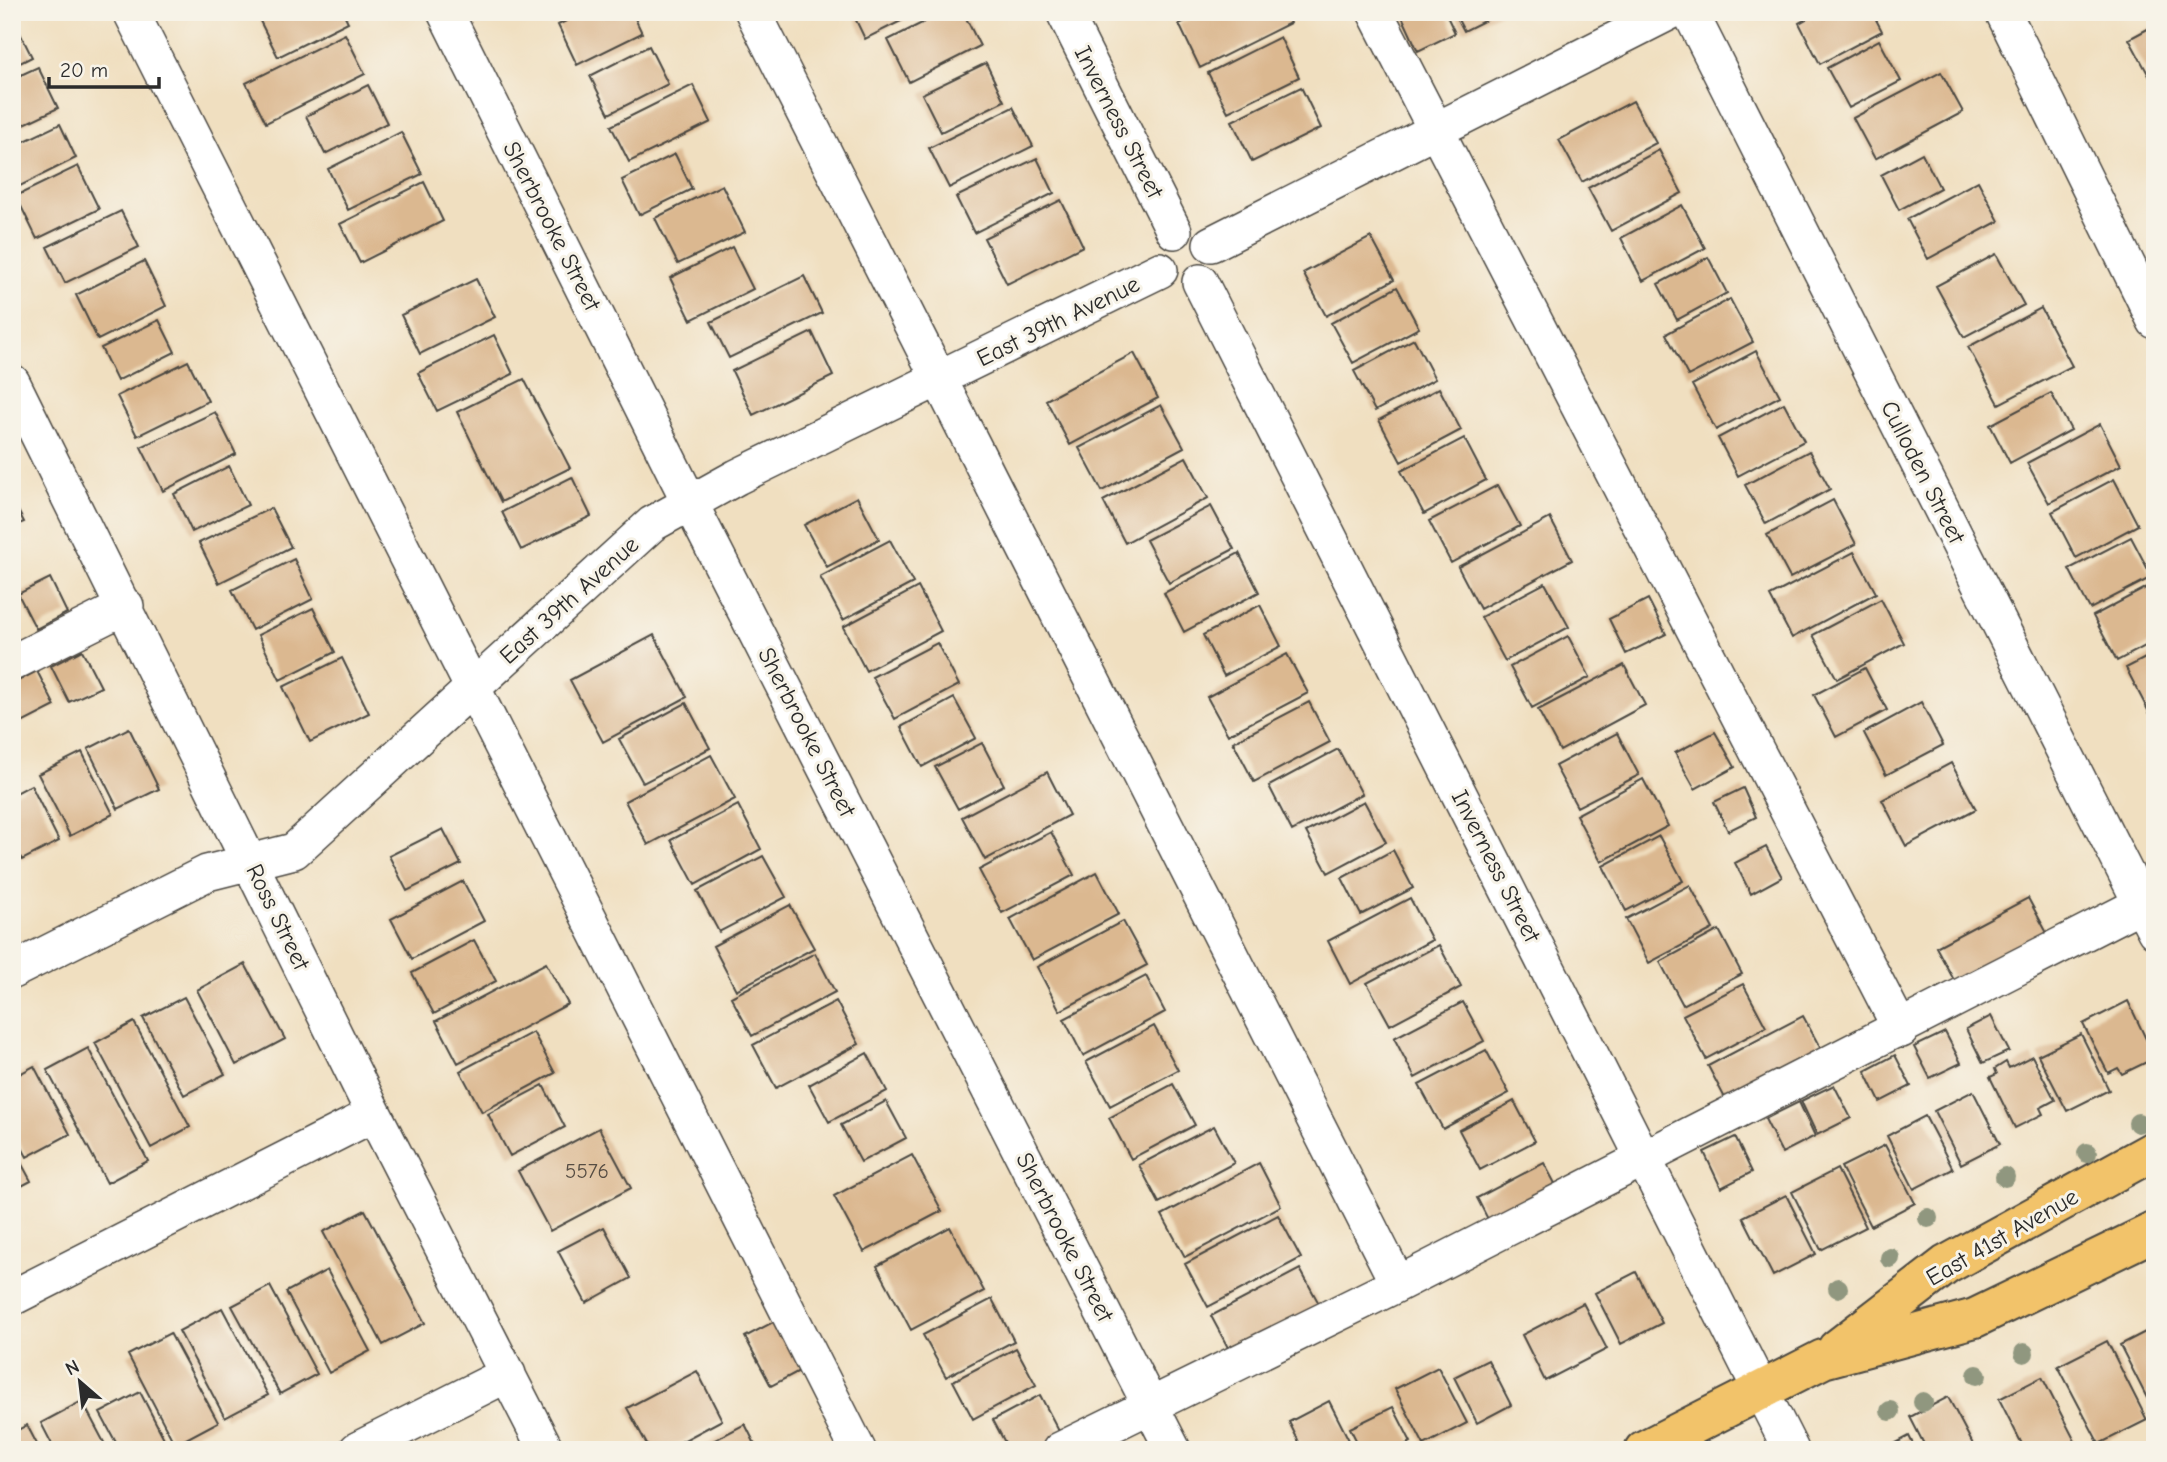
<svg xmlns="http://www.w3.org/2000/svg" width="2167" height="1462" font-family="'Comic Neue',sans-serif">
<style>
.building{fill:#dbb890}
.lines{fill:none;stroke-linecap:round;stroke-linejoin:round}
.minor-casing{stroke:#494641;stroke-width:38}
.major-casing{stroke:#494641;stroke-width:42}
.minor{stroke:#fff;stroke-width:35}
.major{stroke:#f2c36a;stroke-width:38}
.tree{fill:#90977f}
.labels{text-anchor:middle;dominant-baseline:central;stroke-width:6;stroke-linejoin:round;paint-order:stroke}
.number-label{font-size:21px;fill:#574e44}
.street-label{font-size:24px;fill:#2b2b2b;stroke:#f7f3e8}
</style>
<rect width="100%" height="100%" fill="#f7f3e8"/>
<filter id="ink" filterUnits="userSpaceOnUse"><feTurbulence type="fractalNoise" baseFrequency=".0143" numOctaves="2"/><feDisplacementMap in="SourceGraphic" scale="14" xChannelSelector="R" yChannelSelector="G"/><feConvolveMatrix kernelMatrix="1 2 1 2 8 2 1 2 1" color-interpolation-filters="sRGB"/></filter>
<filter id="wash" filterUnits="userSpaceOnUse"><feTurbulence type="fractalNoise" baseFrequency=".00686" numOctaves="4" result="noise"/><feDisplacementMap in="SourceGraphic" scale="28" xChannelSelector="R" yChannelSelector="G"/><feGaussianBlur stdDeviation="1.57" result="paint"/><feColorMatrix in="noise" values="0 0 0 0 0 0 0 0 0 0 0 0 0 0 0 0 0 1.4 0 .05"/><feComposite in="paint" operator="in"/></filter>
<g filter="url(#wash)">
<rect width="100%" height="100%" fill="#f0dfc0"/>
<g id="blocks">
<path class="building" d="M269 12H343L348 22 278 57 258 17Z
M584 12H632L642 33 577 65 558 25Z
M852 12H919L865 39Z
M944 12H963L980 46 909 82 888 40Z
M1203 12H1284L1290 23 1200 68 1179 24Z
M1400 12H1445L1455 33 1418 51Z
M1454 12H1502L1464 31Z
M1819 12H1872L1882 31 1820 64 1799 23Z
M12 17 32 57 12 67Z
M2155 25V82L2153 83 2129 39Z
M345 34 365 74 266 123 246 83Z
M1280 37 1299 77 1228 112 1208 73Z
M1879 40 1901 81 1849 108 1827 68Z
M649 46 668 84 609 114 590 76Z
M986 63 1004 101 941 132 922 94Z
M38 67 58 108 12 130V79Z
M1941 72 1963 112 1875 159 1853 118Z
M368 85 387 123 325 154 306 116Z
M693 85 711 122 629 162 611 126Z
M1301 87 1321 128 1252 162 1232 121Z
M1633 101 1656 143 1582 182 1559 140Z
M1013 107 1033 146 949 188 929 148Z
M60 124 76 158 14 189 12 147Z
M401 132 422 174 348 210 328 169Z
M1659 150 1682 193 1611 231 1588 188Z
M1922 153 1940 188 1899 210 1881 175Z
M675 154 692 189 639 215 622 180Z
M1037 158 1054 193 974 233 956 197Z
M78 166 99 209 37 239 16 196Z
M1978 181 1999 221 1928 259 1907 219Z
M424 182 443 221 360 263 340 224Z
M722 185 745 232 678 264 655 218Z
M1061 200 1083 246 1007 284 984 238Z
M1682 205 1705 248 1643 281 1621 238Z
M121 211 139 247 65 283 47 247Z
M1371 237 1394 280 1326 316 1303 273Z
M732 247 753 289 691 320 670 278Z
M1996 254 2024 305 1964 337 1936 286Z
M1708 257 1727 293 1677 320 1658 284Z
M144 261 166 306 98 340 76 295Z
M804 276 822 313 729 358 711 322Z
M476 279 495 317 420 354 401 315Z
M1397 287 1419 328 1353 363 1331 323Z
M1730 299 1753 342 1688 376 1666 334Z
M2041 308 2072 366 1999 404 1968 347Z
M159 320 175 352 117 381 101 348Z
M812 332 833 376 753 415 732 371Z
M494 335 513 374 437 411 418 373Z
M1414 339 1435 379 1375 411 1354 371Z
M1756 351 1780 396 1716 430 1692 385Z
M1134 353 1158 398 1070 445 1046 400Z
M188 361 208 401 137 436 117 396Z
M524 379 570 468 501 502 457 412Z
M1439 388 1461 430 1401 462 1379 420Z
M2051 393 2071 430 2010 463 1990 425Z
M1784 403 1804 441 1738 476 1718 438Z
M1161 405 1184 447 1102 491 1079 448Z
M215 412 236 454 163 491 141 447Z
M2100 424 2121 465 2049 503 2027 463Z
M1464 438 1486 480 1424 514 1401 471Z
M1809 451 1830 489 1766 524 1745 485Z
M1186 457 1208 498 1125 543 1103 501Z
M229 466 248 505 192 532 174 494Z
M572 477 591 516 521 550 502 512Z
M2114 479 2138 525 2076 558 2052 512Z
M1498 485 1520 526 1451 563 1429 521Z
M857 497 879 539 827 567 804 525Z
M12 499 24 522 12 527Z
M1833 500 1856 544 1790 578 1767 535Z
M1211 506 1234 549 1169 583 1146 540Z
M271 508 291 547 219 583 199 543Z
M1550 518 1572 560 1480 609 1458 567Z
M2131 537 2152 577 2090 609 2069 569Z
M890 540 913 583 843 620 820 577Z
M1854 552 1876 593 1792 638 1770 596Z
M1239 553 1259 592 1184 632 1164 593Z
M294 559 313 599 252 630 232 590Z
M50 578 67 613 36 629 18 594Z
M1545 583 1569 627 1505 661 1481 617Z
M2155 583V641L2117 661 2093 616Z
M918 587 941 631 866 671 843 627Z
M1648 599 1666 634 1626 654 1609 619Z
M1881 599 1904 643 1837 679 1813 635Z
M1260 605 1281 646 1224 676 1203 635Z
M313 608 335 652 280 680 258 635Z
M654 635 687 697 603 742 570 680Z
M1568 636 1590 677 1532 708 1510 667Z
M937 643 959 685 895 719 872 677Z
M82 650 101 687 69 702 51 666Z
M2155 653V711L2150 714 2126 668Z
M1287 654 1308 693 1228 735 1207 697Z
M342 658 369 713 310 742 283 687Z
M1624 665 1645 705 1560 751 1538 710Z
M1865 668 1887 710 1836 737 1814 695Z
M37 671 55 706 22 723 12 703V684Z
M954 698 976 738 922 767 901 727Z
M1309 702 1330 742 1254 782 1233 742Z
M1921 702 1943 745 1886 775 1864 733Z
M686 703 710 748 643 783 619 739Z
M129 728 159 789 118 809 88 749Z
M1715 732 1735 767 1695 789 1675 753Z
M1617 733 1639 775 1577 807 1555 766Z
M982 743 1004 785 958 809 935 767Z
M1338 749 1362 794 1292 831 1269 786Z
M82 752 113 814 70 836 38 774Z
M711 755 735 799 648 845 625 801Z
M1951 763 1976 809 1906 846 1882 800Z
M1047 772 1069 815 985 860 962 817Z
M1643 779 1668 826 1601 862 1576 815Z
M31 785 59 841 22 860 12 841V795Z
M1743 788 1756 817 1728 831 1714 802Z
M1364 801 1386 842 1328 873 1306 832Z
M738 805 761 849 695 885 671 840Z
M443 829 461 864 407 891 389 856Z
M1051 832 1074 875 1002 913 979 870Z
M1659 836 1683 881 1626 911 1603 866Z
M1766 847 1782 877 1751 894 1735 863Z
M1393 850 1413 888 1361 915 1342 878Z
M763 856 786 897 719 932 697 891Z
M1097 872 1119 914 1032 960 1010 919Z
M463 881 484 921 412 959 391 919Z
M1690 885 1713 929 1649 963 1626 919Z
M1410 898 1432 940 1350 984 1328 941Z
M2028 898 2047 933 1955 982 1936 947Z
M790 905 814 948 736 990 713 946Z
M1123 921 1147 965 1060 1011 1037 967Z
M1719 930 1742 974 1683 1005 1660 962Z
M474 940 496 981 434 1014 412 973Z
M1439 945 1461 987 1390 1025 1367 983Z
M815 953 835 992 752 1036 731 997Z
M546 963 568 1004 458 1063 436 1021Z
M245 964 285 1039 236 1065 197 990Z
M1146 976 1165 1012 1083 1056 1064 1019Z
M1743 984 1766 1027 1706 1059 1683 1015Z
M184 997 225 1074 184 1095 143 1018Z
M836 1001 859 1044 776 1088 753 1045Z
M2128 1001 2155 1058 2122 1074 2118 1068 2108 1073 2083 1024Z
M1463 1002 1484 1041 1415 1078 1394 1038Z
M1803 1016 1822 1051 1727 1102 1708 1066Z
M1991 1016 2009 1051 1983 1063 1966 1029Z
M134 1022 190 1127 151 1148 95 1043Z
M1154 1026 1178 1070 1110 1106 1086 1062Z
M533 1032 555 1073 482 1112 460 1071Z
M1945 1032 1961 1063 1930 1078 1914 1047Z
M2081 1034 2109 1090 2067 1111 2038 1055Z
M88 1048 148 1161 107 1183 47 1070Z
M1486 1050 1509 1093 1443 1129 1419 1085Z
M867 1053 887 1091 829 1122 809 1085Z
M1895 1055 1911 1086 1880 1102 1865 1071Z
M2032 1056 2055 1100 2040 1108 2043 1114 2015 1128 1990 1077 1997 1074 1995 1069 2006 1062 2009 1068Z
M34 1066 70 1134 27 1157 12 1129V1078Z
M1173 1084 1195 1125 1131 1159 1109 1118Z
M543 1085 565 1127 510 1156 488 1114Z
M1834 1085 1851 1118 1817 1135 1801 1101Z
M1973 1091 2000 1144 1961 1164 1934 1111Z
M886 1101 906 1138 861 1162 841 1125Z
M1514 1101 1535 1141 1480 1170 1459 1130Z
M1799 1102 1815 1136 1782 1153 1765 1119Z
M1925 1116 1953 1169 1914 1189 1887 1136Z
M1214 1126 1234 1163 1159 1203 1139 1165Z
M599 1128 631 1188 550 1231 518 1171Z
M1735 1137 1752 1172 1721 1188 1704 1152Z
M1885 1145 1915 1203 1871 1226 1841 1167Z
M12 1146 31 1181 12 1191Z
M912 1155 942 1211 864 1252 834 1196Z
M1259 1163 1281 1206 1185 1257 1162 1215Z
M1544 1163 1559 1191 1492 1227 1477 1198Z
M1837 1169 1866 1227 1821 1250 1792 1192Z
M1786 1195 1816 1254 1773 1276 1743 1217Z
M365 1210 425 1323 383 1345 323 1232Z
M1278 1215 1301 1258 1208 1307 1185 1264Z
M604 1227 631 1278 586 1303 558 1251Z
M950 1227 984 1291 911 1330 877 1266Z
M1300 1269 1322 1309 1233 1357 1211 1316Z
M327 1270 370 1351 329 1373 286 1292Z
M1636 1272 1662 1323 1621 1344 1595 1293Z
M270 1286 317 1374 280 1394 232 1306Z
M992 1299 1014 1341 946 1377 923 1335Z
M1583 1303 1607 1349 1545 1381 1522 1335Z
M222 1308 268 1395 225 1418 179 1331Z
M777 1320 803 1369 771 1386 745 1337Z
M2155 1327V1393L2147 1398 2120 1345Z
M170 1333 218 1422 175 1445 128 1355Z
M2107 1341 2147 1420 2099 1444 2058 1366Z
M1016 1348 1036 1385 973 1419 953 1381Z
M1488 1360 1511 1405 1477 1423 1454 1377Z
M1438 1367 1467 1423 1424 1445 1395 1389Z
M697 1371 722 1420 666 1450H650L627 1408Z
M2042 1377 2078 1447 2072 1450H2025L1999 1399Z
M140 1392 170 1450H120L100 1413Z
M1040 1395 1061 1435 1033 1450H1009L993 1420Z
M1948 1397 1976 1450H1927L1910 1417Z
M82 1401 108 1450H55L41 1423Z
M1329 1401 1354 1450H1303L1289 1422Z
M1393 1407 1411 1442 1396 1450H1361L1350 1428Z
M745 1424 758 1450H696Z
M27 1425 40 1450H12V1433Z
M1909 1436 1916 1450H1883Z"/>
</g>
</g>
<g filter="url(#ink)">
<use href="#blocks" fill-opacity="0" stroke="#494641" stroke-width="2"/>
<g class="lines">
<defs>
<path id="minor" d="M131 12 858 1450
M445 12 690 503 1173 1450
M753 12 1398 1284
M1064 12 1174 231
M1375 12 1901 1030
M1690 12 2155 931
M2003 12 2155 321
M1211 244 1670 12
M1200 282 1791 1450
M12 382 374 1114 546 1450
M12 663 126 606
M12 971 207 873 294 851 652 524 737 477 1160 270
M12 1298 374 1114
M357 1450 508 1374
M1060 1450 1398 1284 2155 897"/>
<path id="major" d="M1837 1349 1946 1265 2155 1150
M1644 1450 1823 1359 1975 1318 2155 1231"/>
</defs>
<use href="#minor" class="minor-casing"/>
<use href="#major" class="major-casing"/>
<use href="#minor" class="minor"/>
<use href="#major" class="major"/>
</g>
<g class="tree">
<circle cx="2138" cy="1123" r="10"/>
<circle cx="2087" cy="1153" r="10"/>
<circle cx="2005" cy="1177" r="10"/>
<circle cx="1928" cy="1218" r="10"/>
<circle cx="1890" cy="1258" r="10"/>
<circle cx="1838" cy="1288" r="10"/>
<circle cx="2024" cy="1353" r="10"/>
<circle cx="1977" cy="1375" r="10"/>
<circle cx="1923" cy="1402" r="10"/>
<circle cx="1890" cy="1411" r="10"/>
</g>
</g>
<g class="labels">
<g class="number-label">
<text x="587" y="1171">5576</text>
</g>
<g class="street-label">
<text transform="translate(1119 122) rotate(63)">Inverness Street</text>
<text transform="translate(552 226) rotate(63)">Sherbrooke Street</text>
<text transform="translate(1058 321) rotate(-26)">East 39th Avenue</text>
<text transform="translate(1923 472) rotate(63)">Culloden Street</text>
<text transform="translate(569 600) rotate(-42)">East 39th Avenue</text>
<text transform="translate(807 732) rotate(63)">Sherbrooke Street</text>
<text transform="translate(1496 866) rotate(63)">Inverness Street</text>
<text transform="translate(278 917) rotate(64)">Ross Street</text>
<text transform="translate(1065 1237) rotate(63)">Sherbrooke Street</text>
<text transform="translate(2002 1237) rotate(-30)">East 41st Avenue</text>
</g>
</g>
<rect width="2167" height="1462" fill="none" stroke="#f7f3e8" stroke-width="42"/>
<g transform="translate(80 1382) rotate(332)" stroke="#f7f3e8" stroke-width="5" paint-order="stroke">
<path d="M0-5L12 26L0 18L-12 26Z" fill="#2b2b2b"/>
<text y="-10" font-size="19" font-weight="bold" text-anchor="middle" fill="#2b2b2b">N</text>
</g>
<path d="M49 77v10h110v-10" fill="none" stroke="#2b2b2b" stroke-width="3.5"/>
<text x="60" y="77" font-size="21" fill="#2b2b2b" stroke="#f7f3e8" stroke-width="5" paint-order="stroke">20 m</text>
</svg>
